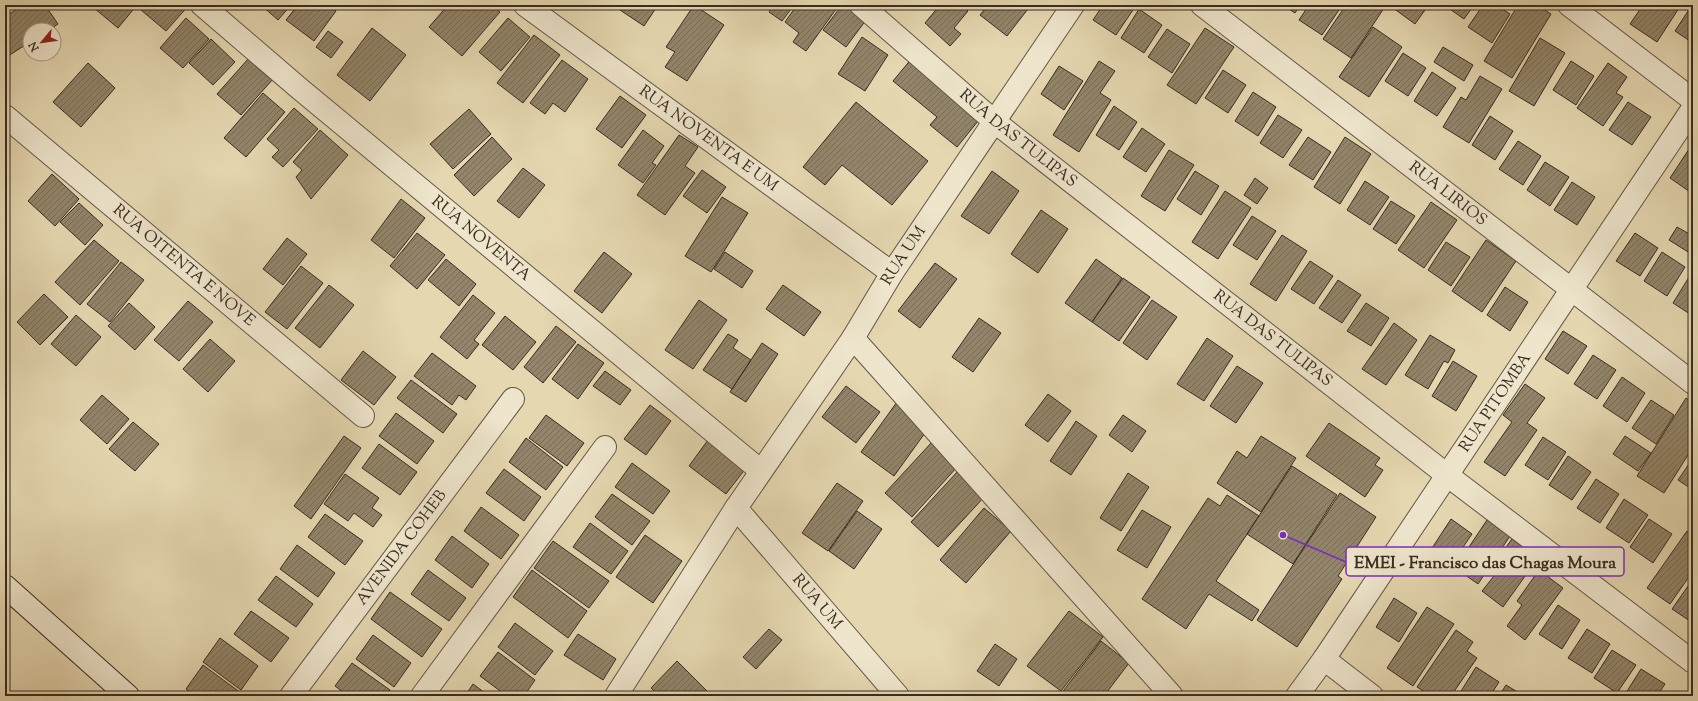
<svg xmlns="http://www.w3.org/2000/svg" width="1698" height="701" font-family="'Sorts Mill Goudy',serif">
<style>
.building{fill:url(#building-hatch);stroke:#392c21}
.lines{fill:none;stroke-linecap:round;stroke-linejoin:round}
.street-casing{stroke:#645745;stroke-width:24}
.secondary-casing{stroke:#392c21;stroke-width:24}
.street{stroke:#eee5cc;stroke-width:22}
.secondary{stroke:#eee5cc;stroke-width:22}
.labels{text-anchor:middle;dominant-baseline:central;stroke-width:3;stroke-linejoin:round;paint-order:stroke}
.street-label{font-size:16px;fill:#392c21;stroke:#eee5cc}
.leader{fill:none;stroke:#7b2cbf;stroke-width:1.5}
.callout-dot{fill:#7b2cbf;stroke:#eee5cc;stroke-width:1.5}
.callout{fill:#eee5cc;stroke:#7b2cbf;stroke-width:1.5}
.callout-label{font-size:17px;text-anchor:middle;font-weight:bold;fill:#392c21}
</style>
<defs>
<pattern id="building-hatch" width="6" height="6" patternUnits="userSpaceOnUse"><rect width="6" height="6" fill="#92856b"/><path d="M-1 1l2-2M0 6l6-6M5 7l2-2" fill="none" stroke="#786d58"/></pattern>
</defs>
<rect width="100%" height="100%" fill="#e5d7b0"/>
<filter id="stains"><feTurbulence type="fractalNoise" baseFrequency=".005" numOctaves="4"/><feColorMatrix values="0 0 0 0 .2 0 0 0 0 .09 0 0 0 0 .02 0 0 0 .5 -.17"/></filter>
<radialGradient id="worn" r=".72"><stop offset=".6" stop-color="#630" stop-opacity="0"/><stop offset="1" stop-color="#630" stop-opacity=".3"/></radialGradient>
<path class="building" d="M23 5H45L58 24 49 30H30V42L5 58V17Z
M97 5H137L118 28 94 8Z
M145 5H189L166 31 141 10Z
M261 5H291L278 20Z
M298 5H328L336 11 314 41 286 20Z
M448 5H491L500 12 462 56 429 27Z
M606 5H615L613 9Z
M620 5H658L644 26 617 8Z
M694 5 724 25 687 81 665 67 675 52 666 47Z
M774 5H794L782 21 769 12Z
M797 5H839L806 51 793 42 799 33 785 22Z
M842 5H846L866 20 846 47 823 30Z
M940 5H961L968 11 954 28 961 34 950 46 925 23Z
M988 5H1031L1007 36 980 15Z
M1103 5H1132L1135 7 1116 35 1093 20Z
M1283 5H1300L1295 13Z
M1309 5H1338L1341 7 1322 35 1299 20Z
M1346 5H1386L1351 58 1323 39Z
M1389 5H1419L1425 10 1415 24Z
M1444 5H1474L1464 19Z
M1483 5H1496L1510 14 1492 43 1468 27Z
M1518 5H1537L1551 14 1512 78 1484 61Z
M1643 5H1681L1657 42 1630 24Z
M1692 5H1693V43L1675 31Z
M1139 9 1162 25 1144 53 1121 38Z
M186 18 209 39 183 68 160 48Z
M508 18 530 37 501 71 479 52Z
M1373 27 1402 47 1369 97 1339 77Z
M372 28 406 55 370 101 337 75Z
M1205 28 1234 47 1196 104 1167 85Z
M1167 29 1190 44 1172 73 1148 57Z
M328 31 343 42 331 58 316 47Z
M534 35 560 55 523 103 497 83Z
M862 37 888 55 865 91 838 74Z
M1540 38 1565 53 1534 106 1509 91Z
M211 39 235 62 213 85 189 63Z
M1443 47 1473 65 1464 81 1434 62Z
M1403 53 1426 68 1408 96 1385 81Z
M913 57 983 115 957 147 930 125 937 117 893 81Z
M249 58 273 79 241 115 217 94Z
M562 60 588 79 565 112 553 103 545 114 530 103Z
M1099 61 1115 71 1100 93 1111 100 1079 152 1053 135Z
M1571 61 1594 76 1576 105 1553 90Z
M88 63 115 88 81 127 53 102Z
M1608 63 1627 77 1616 93 1623 97 1603 126 1577 108Z
M1059 66 1083 81 1064 110 1041 94Z
M1223 70 1246 85 1228 113 1205 98Z
M1432 72 1456 88 1437 116 1414 101Z
M1480 76 1502 89 1469 143 1443 127 1461 97 1466 100Z
M1253 92 1276 107 1258 136 1235 121Z
M263 93 285 112 246 157 224 138Z
M620 96 646 115 622 148 596 129Z
M856 102 928 161 892 205 842 165 825 185 803 167Z
M1628 102 1651 117 1632 145 1609 130Z
M1114 106 1137 122 1119 150 1096 135Z
M294 108 318 129 283 167 272 157 279 150 267 139Z
M469 109 491 134 453 169 430 144Z
M1278 115 1302 130 1283 158 1260 143Z
M1490 116 1513 131 1495 160 1472 145Z
M1142 128 1165 144 1146 172 1123 157Z
M320 130 348 155 311 199 296 177 302 170 293 162Z
M643 130 664 146 652 163 656 165 643 183 618 165Z
M679 135 698 147 685 166 695 173 665 215 637 195Z
M492 137 512 159 474 196 454 175Z
M1308 137 1331 152 1313 180 1289 165Z
M1345 137 1371 154 1340 204 1314 187Z
M1518 141 1541 156 1523 185 1499 169Z
M1693 143V194L1670 178Z
M1169 150 1194 165 1165 211 1141 196Z
M1545 162 1569 177 1550 206 1527 190Z
M523 168 545 185 519 218 497 201Z
M702 170 726 187 707 213 683 196Z
M992 171 1019 191 989 234 961 216Z
M1195 171 1219 186 1201 215 1177 199Z
M52 174 79 199 55 226 28 201Z
M1255 178 1268 188 1257 204 1244 195Z
M1365 181 1389 197 1370 225 1347 210Z
M1572 182 1595 197 1577 225 1554 210Z
M1225 191 1251 208 1218 259 1192 242Z
M722 197 748 213 711 272 685 256Z
M401 199 425 218 394 258 371 240Z
M1391 201 1415 216 1396 244 1373 229Z
M1431 202 1457 220 1424 268 1398 250Z
M79 203 103 225 85 245 60 222Z
M1041 210 1068 229 1038 273 1011 254Z
M1252 216 1276 231 1257 260 1233 245Z
M1677 227 1693 236V255L1669 240Z
M417 233 445 255 417 289 390 266Z
M1635 233 1658 248 1640 276 1616 261Z
M1282 235 1307 251 1276 301 1250 284Z
M287 238 307 254 283 285 263 269Z
M94 240 119 261 80 305 55 282Z
M1486 240 1516 261 1482 312 1452 291Z
M1446 242 1470 257 1451 286 1428 270Z
M604 252 632 274 602 313 574 291Z
M725 252 753 271 742 288 714 269Z
M1662 252 1685 267 1667 296 1644 281Z
M446 259 476 284 459 306 428 280Z
M1096 259 1122 278 1092 322 1065 303Z
M1310 261 1333 276 1314 304 1291 289Z
M121 262 144 280 110 322 87 304Z
M935 263 957 279 920 328 898 311Z
M301 266 323 283 287 329 265 312Z
M1691 274 1693 275V316L1673 303Z
M1123 278 1150 297 1119 341 1092 322Z
M1338 280 1361 295 1342 323 1319 308Z
M329 285 354 305 320 348 295 328Z
M783 285 821 312 804 336 766 309Z
M1505 287 1528 302 1510 331 1487 315Z
M44 294 68 317 40 345 17 322Z
M473 295 495 313 474 340 479 344 467 359 440 337Z
M699 300 727 320 693 369 665 350Z
M1152 300 1177 317 1147 360 1123 343Z
M188 301 213 322 179 361 154 340Z
M129 303 155 327 135 350 108 326Z
M1366 303 1389 318 1371 346 1347 331Z
M76 315 101 337 76 366 51 344Z
M505 316 536 342 513 370 482 345Z
M979 318 1001 333 973 372 952 357Z
M1394 323 1417 340 1386 385 1362 369Z
M556 326 576 342 543 383 524 367Z
M1563 331 1587 346 1568 374 1545 359Z
M728 334 738 340 733 348 751 360 732 389 703 370Z
M1430 335 1455 350 1448 363 1444 361 1428 389 1405 375Z
M1207 338 1233 356 1204 401 1177 384Z
M210 339 235 361 208 392 183 369Z
M762 343 778 354 746 402 730 392Z
M578 344 604 363 578 399 552 379Z
M363 351 396 377 374 405 341 380Z
M432 353 476 386 466 400 459 395 452 405 414 376Z
M1593 355 1616 370 1597 399 1574 384Z
M1453 361 1477 376 1456 411 1432 396Z
M1237 366 1263 383 1236 423 1210 406Z
M605 371 631 390 620 405 593 386Z
M1622 377 1645 393 1627 422 1603 406Z
M411 380 457 414 443 433 397 398Z
M1525 384 1545 398 1527 423 1537 430 1505 476 1484 462 1512 422 1503 415Z
M846 386 880 412 856 443 822 417Z
M1048 394 1071 411 1048 442 1025 425Z
M102 395 129 419 107 444 80 420Z
M1686 398 1693 403V447L1664 493 1637 476Z
M1651 400 1674 415 1656 444 1632 428Z
M897 402 930 426 894 476 861 452Z
M650 405 671 421 646 455 624 439Z
M396 413 434 441 417 464 379 436Z
M546 415 584 443 567 466 529 438Z
M1123 415 1146 431 1132 452 1109 435Z
M1076 421 1097 436 1071 475 1050 461Z
M133 422 159 444 135 471 109 449Z
M1329 423 1380 458 1375 465 1383 470 1365 497 1306 456Z
M344 436 361 448 311 519 294 506Z
M1261 436 1296 458 1261 512 1217 483 1237 451 1247 458Z
M1625 436 1651 453 1638 471 1613 454Z
M1543 437 1566 452 1548 480 1525 465Z
M526 438 563 467 546 490 509 462Z
M708 440 746 468 726 494 689 466Z
M932 442 958 466 912 517 885 493Z
M379 444 417 472 400 495 362 468Z
M1568 456 1591 472 1572 500 1549 485Z
M1693 458V490L1678 480Z
M632 463 670 491 653 514 615 487Z
M1292 466 1337 495 1293 564 1247 534Z
M504 469 541 497 524 521 486 493Z
M959 470 986 495 938 547 911 522Z
M1128 473 1149 487 1121 531 1100 518Z
M345 474 379 498 372 508 382 515 373 527 354 513 348 521 324 504Z
M1596 479 1619 494 1600 523 1577 508Z
M837 483 863 501 828 551 802 533Z
M1340 493 1376 517 1338 576 1342 579 1297 647 1257 620Z
M612 494 650 521 632 545 595 517Z
M1227 495 1259 516 1216 581 1259 610 1252 621 1209 594 1186 629 1142 599 1208 498 1220 506Z
M1624 499 1648 515 1629 543 1606 528Z
M481 507 519 535 501 559 464 531Z
M984 508 1011 531 966 583 940 560Z
M1142 510 1171 527 1147 568 1117 550Z
M857 511 882 529 854 569 829 551Z
M325 514 363 541 345 565 308 537Z
M1451 519 1472 534 1450 566 1437 558 1429 571 1421 565Z
M1649 519 1672 534 1653 563 1630 547Z
M1487 520 1510 536 1478 584 1455 568Z
M590 523 628 551 611 574 573 547Z
M1687 531 1693 535V571L1670 604 1647 588Z
M645 535 682 561 653 603 616 577Z
M452 536 489 564 472 588 435 560Z
M1512 539 1538 558 1503 607 1482 591 1502 566 1496 561Z
M553 541 609 581 589 608 534 568Z
M297 545 335 573 318 597 280 569Z
M428 570 466 598 449 621 411 594Z
M532 570 587 611 568 638 513 597Z
M1539 570 1563 588 1525 640 1507 626 1522 605 1517 601Z
M276 576 313 604 296 627 258 600Z
M1693 579V623L1672 609Z
M390 592 442 629 422 657 371 619Z
M1394 598 1417 613 1399 642 1376 627Z
M1558 605 1580 620 1562 649 1539 634Z
M1427 607 1454 624 1413 686 1387 668Z
M251 611 289 638 271 662 234 634Z
M1069 611 1103 637 1061 691 1027 666Z
M515 623 553 651 535 675 498 647Z
M769 629 782 640 756 669 743 657Z
M1587 629 1610 644 1592 673 1568 658Z
M1456 630 1473 642 1467 651 1477 658 1451 696H1431L1417 687Z
M578 634 616 659 603 680 564 655Z
M373 635 411 663 394 687 356 659Z
M220 638 258 666 241 690 203 662Z
M1101 641 1129 663 1104 696H1063L1061 694Z
M995 644 1017 659 999 686 977 671Z
M1612 650 1636 665 1617 693 1594 678Z
M498 652 535 680 524 696H507L480 676Z
M677 661 712 696H659L651 688Z
M352 663 390 690 386 696H348L335 686Z
M203 665 241 693 239 696H196L186 689Z
M1476 667 1499 682 1490 696H1458Z
M1641 669 1665 684 1657 696H1624Z
M473 684 489 696H465Z
M1506 685 1524 696H1499Z
M1345 691 1352 696H1341Z
M1670 691 1678 696H1666Z"/>
<g class="lines">
<defs>
<g id="street">
<path id="s1" d="M202 5 300 89 761 471"/>
<path id="s2" d="M525 5 892 273"/>
<path id="s3" d="M861 5 995 122 1447 475 1693 662"/>
<path id="s4" d="M1202 5 1693 383"/>
<path d="M1569 5 1693 100"/>
<path id="s5" d="M5 116 363 416"/>
<path d="M853 338 1172 696"/>
<path id="s6" d="M736 508 898 696"/>
<path d="M1324 659 1372 696"/>
<path id="s7" d="M291 696 513 399"/>
<path d="M422 696 605 447"/>
<path id="s8" d="M616 696 736 508 853 338 892 273 1073 5"/>
<path id="s9" d="M1297 696 1324 659 1693 108"/>
</g>
<path id="secondary" d="M5 586 128 696"/>
</defs>
<use href="#street" class="street-casing"/>
<use href="#secondary" class="secondary-casing"/>
<use href="#street" class="street"/>
<use href="#secondary" class="secondary"/>
</g>
<g class="labels">
<g class="street-label">
<text stroke="none"><textPath href="#s3" startOffset="206">RUA DAS TULIPAS</textPath></text>
<text stroke="none"><textPath href="#s2" startOffset="227">RUA NOVENTA E UM</textPath></text>
<text stroke="none"><textPath href="#s4" startOffset="310">RUA LIRIOS</textPath></text>
<text stroke="none"><textPath href="#s1" startOffset="364">RUA NOVENTA</textPath></text>
<text stroke="none"><textPath href="#s8" startOffset="526">RUA UM</textPath></text>
<text stroke="none"><textPath href="#s5" startOffset="233">RUA OITENTA E NOVE</textPath></text>
<text stroke="none"><textPath href="#s3" startOffset="530">RUA DAS TULIPAS</textPath></text>
<text stroke="none"><textPath href="#s9" startOffset="354">RUA PITOMBA</textPath></text>
<text stroke="none"><textPath href="#s7" startOffset="185">AVENIDA COHEB</textPath></text>
<text stroke="none"><textPath href="#s6" startOffset="124">RUA UM</textPath></text>
</g>
</g>
<path class="leader" d="M1283 535L1346 562"/>
<circle class="callout-dot" cx="1283" cy="535" r="4"/>
<rect class="callout" x="1346" y="547" width="278" height="29" rx="4"/>
<g class="callout-label">
<text x="1485" y="568">EMEI - Francisco das Chagas Moura</text>
</g>
<rect width="1698" height="701" fill="none" stroke="#e5d7b0" stroke-width="20"/>
<rect x="6" y="6" width="1686" height="689" fill="none" stroke="#392c21" stroke-width="2"/>
<rect x="10" y="10" width="1678" height="681" fill="none" stroke="#392c21"/>
<g transform="translate(42 42) rotate(241)"><circle r="19" fill="#eee5cc" stroke="#a69b88"/>
<path d="M0-3L7 15L0 10L-7 15Z" fill="#8f2418"/>
<text y="-6" font-size="11" font-weight="bold" text-anchor="middle" fill="#392c21">N</text>
</g>
<rect width="100%" height="100%" filter="url(#stains)"/>
<rect width="100%" height="100%" fill="url(#worn)"/>
</svg>
